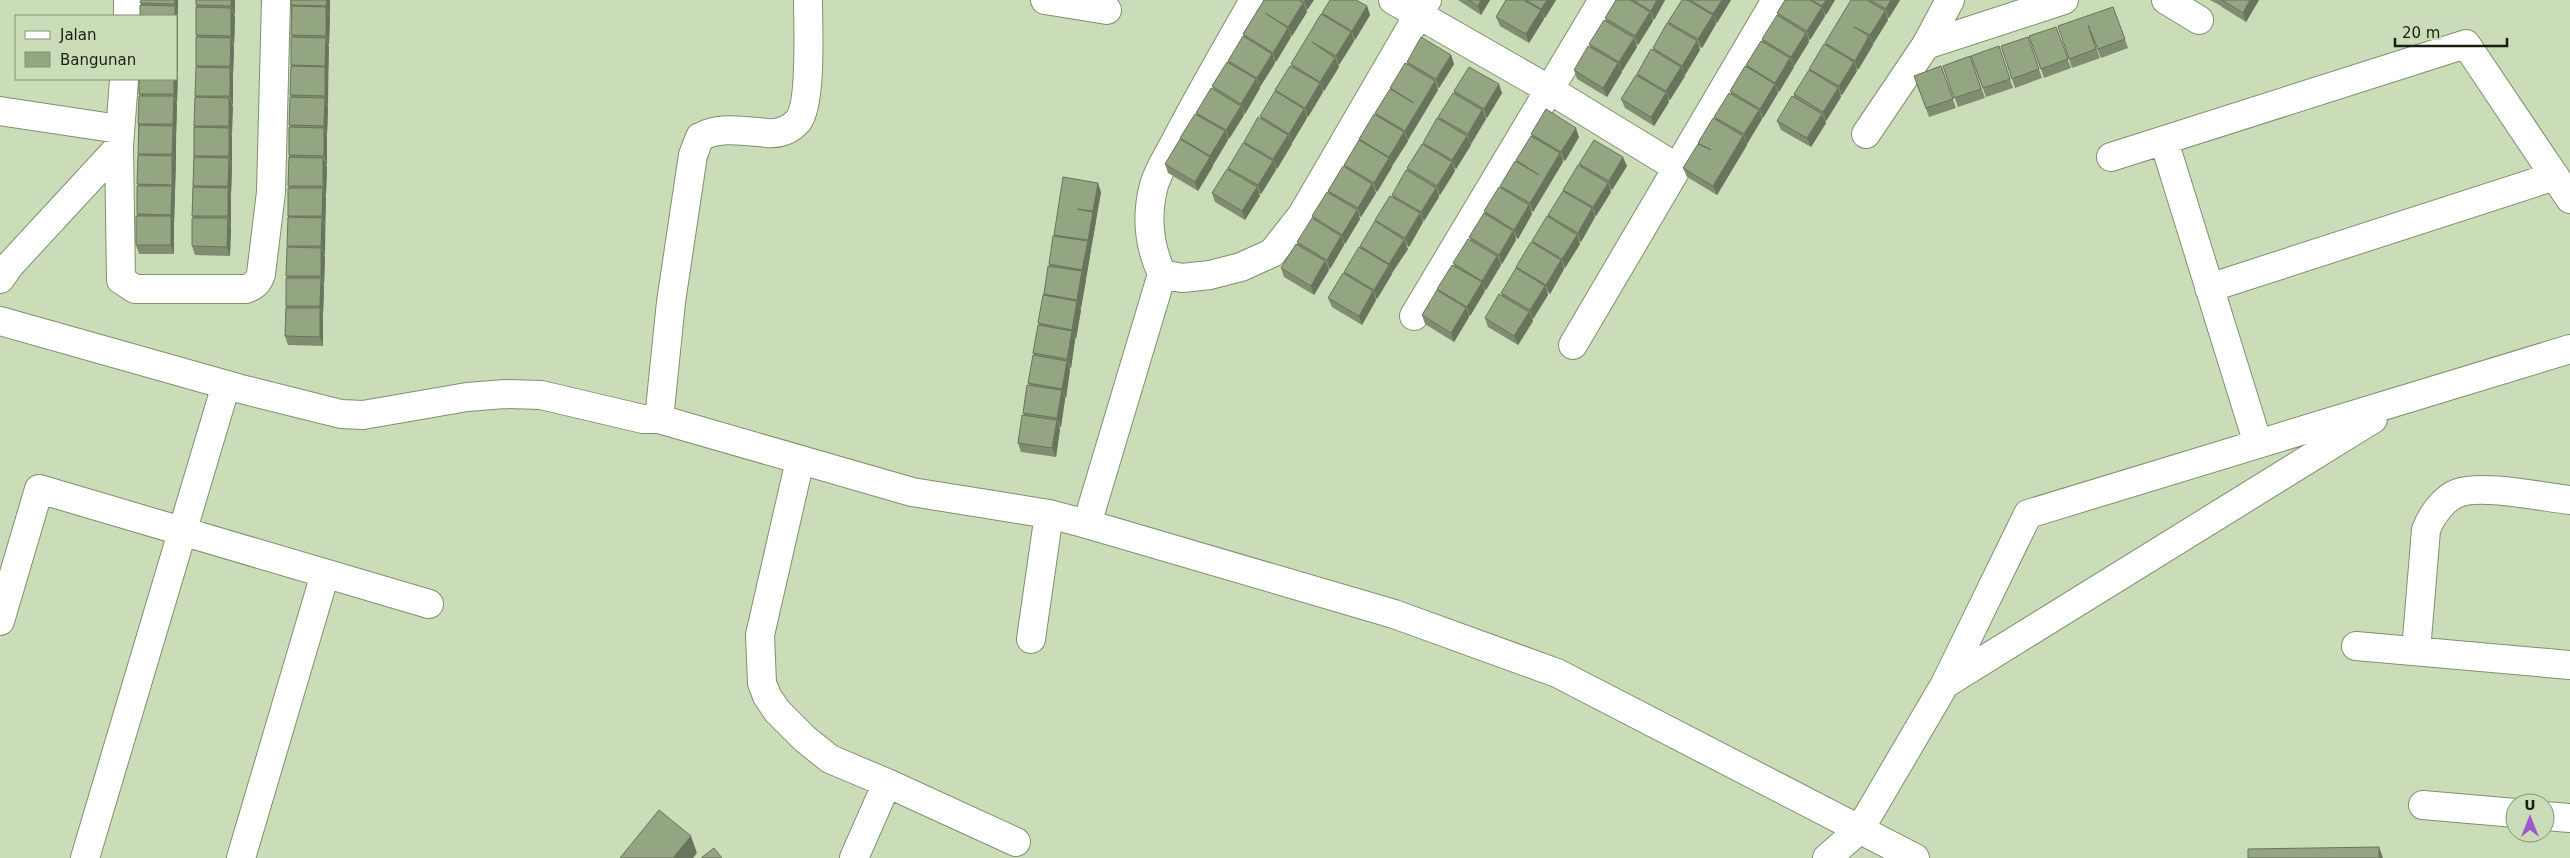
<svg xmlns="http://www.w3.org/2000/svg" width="2570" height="858" font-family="'DejaVu Sans',sans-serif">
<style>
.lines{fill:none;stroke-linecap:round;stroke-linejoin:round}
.minor-casing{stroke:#7f906e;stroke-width:30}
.tertiary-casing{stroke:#7f906e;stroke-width:30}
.minor{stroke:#fff;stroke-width:28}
.tertiary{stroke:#fff;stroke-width:28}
.wall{fill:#7f8e70}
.shaded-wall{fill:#68745b}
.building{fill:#94a582;stroke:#68745b}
</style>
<rect width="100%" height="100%" fill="#cbddb8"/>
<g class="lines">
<defs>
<path id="minor" d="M1045 0 1107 10
M1393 0 1550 90 1676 167
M2166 0 2199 20
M128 16V0
M1926 45 2064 0
M124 79 119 147 121 280 135 289H246C254 286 258 283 261 274L271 192 276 0
M0 111 119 129
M1866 134 1926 45 1950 0
M2164 141 2258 444
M2111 157 2466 44 2570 199
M1162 274 1182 278 1210 275 1241 267 1272 253 1302 215 1427 0
M0 279 10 265 119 147
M2209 288 2555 176
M1414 316 1603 0
M1573 345 1776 0
M659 419 671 302 693 155 700 137C720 126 744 131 767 133 779 134 790 130 798 121 812 104 808 24 808 0
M800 460 760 635 762 683 767 696 777 711 805 739 830 759 887 783 854 858
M1087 524 1162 274C1149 246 1146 215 1154 185 1159 169 1169 154 1176 140 1201 92 1228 46 1254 0
M0 621 39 489 429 604
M1031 639 1049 514
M2356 646 2570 665
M2416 651 2426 530C2431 516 2444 498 2458 493 2481 484 2543 497 2570 500
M1945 684 2373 419
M887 783 1016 842
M2423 805 2515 813
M2545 816 2570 818
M85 858 226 385
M241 858 325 574
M1827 858 1860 829 1945 684 2028 514 2570 349"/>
<path id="tertiary" d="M0 321 241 389 341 414 363 415 467 397 505 394 541 395 643 419H659L912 492 1049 514 1087 524 1394 614 1557 673 1915 858"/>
</defs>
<use href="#minor" class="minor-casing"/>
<use href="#tertiary" class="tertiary-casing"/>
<use href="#minor" class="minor"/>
<use href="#tertiary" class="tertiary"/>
</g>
<path class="wall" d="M141 0H178V45L177 103H176L177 105 174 224V254H139L136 245 138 186 137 184 138 155V124L140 96 139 94 176 79V16L141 5Z
M196 0H235V15H234L235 17 234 45H233L234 47 233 75V105H232V167L231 195V225H230L231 227 230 256 195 255 192 246 193 218 192 216 197 37 196 35Z
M291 0H330L329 45H328L329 47 328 105H327L328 107 327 135H326L327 137V165H326L327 167 326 195H325L326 197 325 255H324L325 257 324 285H323L324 287 323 315V346L288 345 285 336 289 188 288 186 291 97 290 95 291 65 292 37 291 35Z
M1264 0H1314L1307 10 1306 9 1307 12 1292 36 1290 35 1291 37 1276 62 1275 61V63L1260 87 1259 86 1260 88 1245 114 1243 113 1244 115 1229 139 1228 138V140L1213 165 1212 164 1213 166 1198 191 1168 173 1165 164 1181 140 1180 138 1197 115 1196 113 1213 89 1212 86 1228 63V61L1244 37 1243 34Z
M1458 0H1490L1481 15Z
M1506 0H1556L1545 18 1543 17 1544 19 1529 43 1500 26 1496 17Z
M1616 0H1665L1654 20 1652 18 1653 21 1638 45 1636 44 1637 47 1622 71 1621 70 1622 72 1607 97 1577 79 1574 70 1590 47 1589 44 1606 21 1605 18Z
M1682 0H1731L1717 23 1715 22 1716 24 1702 48 1699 47 1700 50 1685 75 1684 74 1685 76 1670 100H1668L1669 102 1654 126 1625 108 1621 99 1638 76 1637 74 1654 51 1653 48 1669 24 1668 22Z
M1785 0H1835L1826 15 1824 14 1825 16 1810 40 1809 39V42L1794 66 1793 65 1794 67 1779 92 1777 91 1778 93 1763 118 1762 117V119L1747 144 1746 143 1747 145 1717 195 1687 177 1683 168 1699 144 1698 143 1715 119 1714 117 1731 94 1730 91 1747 68 1746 65 1762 42V39L1778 16 1777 13Z
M1851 0H1900L1889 18H1887L1888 20 1873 44 1872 43 1873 45 1858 70 1856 68 1857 71 1842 95H1840L1841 97 1826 121 1825 120 1826 123 1811 147 1781 130 1777 121 1794 97V94L1810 71 1809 69 1826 45 1825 43Z
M2210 0H2259L2246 22 2222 7 2221 5V6Z
M1367 6 1370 15 1355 40 1354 39V41L1339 65 1338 64 1339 67 1324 91 1322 90 1323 92 1308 117 1306 116 1307 118 1292 143 1291 142 1292 144 1277 169 1275 168 1276 170 1261 194 1259 193 1260 196 1245 220 1215 202 1212 193 1228 170V168L1245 144 1244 142 1261 118 1260 116 1276 92 1275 90 1292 67 1291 64 1323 16 1322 13Z
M2113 7 2128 48 2101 58 2091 34 2100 58 2072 68 2058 26Z
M2056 27 2071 68 2044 78 2029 36Z
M2028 37 2042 78 2015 88 2001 46Z
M1999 46 2013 88 1986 97 1971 56Z
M1451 55 1454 64 1439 88 1437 87 1438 90 1408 140 1407 139 1408 141 1392 166 1391 165 1392 167 1377 192 1375 190 1376 193 1361 217 1359 216 1360 219 1345 244 1344 243V245L1330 269 1328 268 1329 270 1314 295 1284 277 1281 268 1298 245 1297 242 1313 219 1312 216 1329 193 1328 191 1345 168 1344 165 1360 141 1359 139 1376 115 1375 113 1391 90 1390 88 1408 64 1407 62Z
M1970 56 1985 98 1958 107 1943 66Z
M1941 66 1956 108 1929 117 1914 76Z
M1454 91 1502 93 1487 118 1485 117 1486 119 1471 144 1470 143 1471 145 1456 169 1454 168 1455 171 1440 195H1439V197L1424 221 1422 220 1423 222 1409 247 1406 245 1408 249 1392 273 1391 272 1392 274 1377 299 1375 297 1376 300 1362 325 1332 307 1328 298 1345 274 1344 272 1361 248 1360 246 1376 222 1375 220 1393 197 1392 195 1407 170V168L1424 145 1423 143 1439 119 1438 117 1454 93Z
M1531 134 1579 137 1565 161 1562 160 1563 162 1533 212 1531 211 1532 214 1518 239 1515 237 1516 240 1502 264 1500 263 1501 265 1486 290 1484 289 1485 291 1470 316 1469 315V317L1454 342 1425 324 1422 315 1438 291 1437 289 1454 266 1453 263 1470 240 1469 237 1485 214 1484 211 1501 188 1500 186 1516 162V160L1532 137Z
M1579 164 1627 166 1612 190 1610 189 1611 192 1596 216 1594 215 1595 217 1581 242 1579 241 1580 244 1565 268 1563 267 1564 269 1550 294 1547 292 1548 295 1533 319 1532 318 1533 321 1518 345 1488 327 1485 318 1502 295 1501 293 1517 269 1516 267 1533 243 1532 241 1548 217V215L1564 192 1563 190 1580 166Z
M1101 192 1086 279 1085 278 1086 280 1080 309 1081 310 1076 339 1075 338V340L1071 368H1069L1070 370 1066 398H1065V399L1061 427H1059L1060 429 1056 457 1021 452 1018 443 1024 415 1023 413 1029 385 1028 383 1034 355 1033 353 1039 325 1038 323 1049 266V264L1054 236V235Z"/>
<path class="shaded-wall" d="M175 0H178V13L175 4Z
M231 0H235V15L231 6Z
M327 0H330V15L326 6Z
M1305 0H1314L1307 10 1304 1Z
M1481 0H1490L1481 15 1478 6Z
M1547 0H1556L1545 18 1541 9Z
M1657 0H1665L1654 20 1651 11Z
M1722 0H1731L1717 23 1713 14Z
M1826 0H1835L1826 15 1822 6Z
M1891 0H1900L1889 18 1886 9Z
M2250 0H2259L2246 22 2243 13Z
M1303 3 1307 12 1292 36 1288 27Z
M175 6 178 15V43L176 38V16H175Z
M1367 6 1370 15 1355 40 1352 31Z
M326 7 330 16 329 45 326 36Z
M1822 7 1825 16 1810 40 1807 31Z
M231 8 235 17 234 45 231 36Z
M1541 10 1544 19 1529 43 1526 34Z
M1885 11 1888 20 1873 44 1870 35Z
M1650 12 1653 21 1638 45 1635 36Z
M1713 15 1716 24 1702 48 1698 39Z
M1288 28 1291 37 1276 62 1273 53Z
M1351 32 1354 41 1339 65 1336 56Z
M1806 33 1809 42 1794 66 1791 57Z
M1869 36 1873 45 1858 70 1855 61Z
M231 38 234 47 233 75 230 66Z
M326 38 329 47 328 75 325 66Z
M1634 38 1637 47 1622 71 1619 62Z
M176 39 178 45V73L176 70Z
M1697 41 1700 50 1685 75 1682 66Z
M1272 54 1275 63 1260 87 1257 78Z
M1451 55 1454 64 1439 88 1436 79Z
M1335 58 1339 67 1324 91 1320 82Z
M1790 58 1794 67 1779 92 1775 83Z
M1854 62 1857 71 1842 95 1839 86Z
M1618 63 1622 72 1607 97 1603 88Z
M325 67 328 76V105L325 96Z
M1681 67 1685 76 1670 100 1666 91Z
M230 68 233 77V105L230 96Z
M176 71 178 75 177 103 174 94V79H176Z
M1256 79 1260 88 1245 114 1241 104Z
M1435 81 1438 90 1408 140 1405 131Z
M1320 83 1323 92 1308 117 1305 108Z
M1499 84 1502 93 1487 118 1484 109Z
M1775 84 1778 93 1763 118 1760 109Z
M1838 88 1841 97 1826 121 1823 112Z
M1666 93 1669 102 1654 126 1651 117Z
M174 96 177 105 176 134 173 124Z
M229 98 233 107 232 135 229 126Z
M325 98 328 107 327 135 324 126Z
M1241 106 1244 115 1229 139 1226 130Z
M1304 109 1307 118 1292 143 1289 134Z
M1482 110 1486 119 1471 144 1468 134Z
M1759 110 1762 119 1747 144 1744 134Z
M1822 114 1826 123 1811 147 1807 138Z
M173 126 176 135V164L172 154Z
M229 128 232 137V165L229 156Z
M324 128 327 137V165L324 156Z
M1576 128 1579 137 1565 161 1561 152Z
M1225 131 1228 140 1213 165 1210 156Z
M1404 132 1408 141 1392 166 1389 157Z
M1288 135 1292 144 1277 169 1273 159Z
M1467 136 1471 145 1456 169 1452 160Z
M1743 136 1747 145 1717 195 1713 186Z
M1560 153 1563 162 1533 212 1530 203Z
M172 156 176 165 175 194 172 185Z
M1210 157 1213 166 1198 191 1195 182Z
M1623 157 1627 166 1612 190 1609 181Z
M229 158 232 167 231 195 228 186Z
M323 158 327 167 326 195 323 186Z
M1389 158 1392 167 1377 192 1374 183Z
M1273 161 1276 170 1261 194 1258 185Z
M1452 162 1455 171 1440 195 1437 186Z
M1098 183 1101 192 1096 220 1093 211Z
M1608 183 1611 192 1596 216 1593 207Z
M1372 184 1376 193 1361 217 1358 208Z
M172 186 175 195 174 224 171 215Z
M1257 187 1260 196 1245 220 1242 211Z
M228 188 231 197V225L228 216Z
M323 188 326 197 325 225 322 216Z
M1436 188 1439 197 1424 221 1421 212Z
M1529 205 1532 214 1518 239 1514 230Z
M1592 208 1595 217 1581 242 1578 233Z
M1357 210 1360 219 1345 244 1342 235Z
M1093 212 1096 221 1091 249 1088 240Z
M1420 213 1423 222 1409 247 1405 238Z
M171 216 174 225V254L171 245Z
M228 218 231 227 230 256 227 247Z
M322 218 325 227V255L321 246Z
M1513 231 1516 240 1502 264 1499 255Z
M1577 235 1580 244 1565 268 1562 259Z
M1341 236 1344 245 1330 269 1327 260Z
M1404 240 1408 249 1392 273 1389 264Z
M1088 241 1091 250 1086 279 1082 270Z
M321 248 325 257 324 285 321 276Z
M1497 256 1501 265 1486 290 1482 281Z
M1561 260 1564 269 1550 294 1546 285Z
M1325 261 1329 270 1314 295 1311 286Z
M1389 265 1392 274 1377 299 1374 290Z
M1082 271 1086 280 1081 309 1077 300Z
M321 278 324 287 323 315 320 306Z
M1482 282 1485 291 1470 316 1467 307Z
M1545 286 1548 295 1533 319 1530 310Z
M1373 291 1376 300 1362 325 1359 316Z
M1077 301 1081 310 1076 339 1072 330Z
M320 308 323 317V346L320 337Z
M1466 308 1469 317 1454 342 1451 333Z
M1529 312 1533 321 1518 345 1514 336Z
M1072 331 1075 340 1071 368 1067 359Z
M1067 361 1070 370 1066 398 1062 389Z
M1062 390 1065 399 1061 427 1057 418Z
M1057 420 1060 429 1056 457 1052 448Z
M691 836 697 853 693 858H673Z
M2379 847 2383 858H2379Z"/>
<path class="building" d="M141 0H175V4L140 3Z
M196 0H231V6L196 5Z
M291 0H327L326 6 291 5Z
M1264 0H1299L1303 3 1288 27 1265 13 1288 28 1273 53 1243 34Z
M1330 0H1356L1367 6 1352 31 1322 13Z
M1469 0H1481L1478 6Z
M1506 0H1523L1541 10 1526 34 1496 17Z
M1526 0H1547L1541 9Z
M1616 0H1630L1650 12 1635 36 1605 18Z
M1633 0H1657L1651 11Z
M1682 0H1687L1713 15 1698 39 1668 22Z
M1690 0H1722L1713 14Z
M1785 0H1810L1822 7 1807 31 1777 13Z
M1811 0H1826L1822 6Z
M1851 0H1867L1885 11 1870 35 1854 27 1869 36 1855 61 1825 43Z
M1870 0H1891L1886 9Z
M2222 0H2250L2243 13Z
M140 5 175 6V16H140Z
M292 6 326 7V36L291 35Z
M196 7 231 8V36L196 35Z
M2113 7 2125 39 2098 49 2088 25 2096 49 2069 59 2058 26Z
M1321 14 1351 32 1336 56 1312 42 1335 58 1320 82 1291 64Z
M1777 15 1806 33 1791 57 1762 39Z
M1604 20 1634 38 1619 62 1589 44Z
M1667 23 1697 41 1682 66 1653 48Z
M2056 27 2068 59 2041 69 2029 36Z
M1243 36 1272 54 1257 78 1228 61Z
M196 37 231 38 230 66H196Z
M291 37 326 38 325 66 291 65Z
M1421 37 1451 55 1436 79 1407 62Z
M2028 37 2039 69 2012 79 2001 46Z
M1761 41 1790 58 1775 83 1746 65Z
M1824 44 1854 62 1839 86 1809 69Z
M1588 46 1618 63 1603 88 1574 70Z
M1999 46 2010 79 1983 88 1971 56Z
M1651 49 1681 67 1666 91 1637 74Z
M1970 56 1981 89 1954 98 1943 66Z
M1227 62 1256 79 1241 104 1212 86Z
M1405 63 1435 81 1405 131 1375 113 1390 89 1414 103 1390 88Z
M291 66 325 67V96L290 95Z
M1290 66 1320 83 1305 108 1275 90Z
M1745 66 1775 84 1760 109 1730 91Z
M1941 66 1953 99 1926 108 1914 76Z
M196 67 230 68V96H195Z
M1469 67 1499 84 1484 109 1454 91Z
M1809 70 1838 88 1823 112 1794 94Z
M1636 75 1666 93 1651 117 1621 99Z
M139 79H174V94H139Z
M1211 88 1241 106 1226 130 1196 113Z
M1275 91 1304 109 1289 134 1260 116Z
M1453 93 1482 110 1468 134 1438 117Z
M1729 93 1759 110 1744 134 1714 117Z
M139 96H174L173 124H138Z
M1792 96 1822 114 1807 138 1777 121Z
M195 97 229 98V126H194Z
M290 97 325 98 324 126 289 125Z
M1546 109 1576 128 1561 152 1531 134Z
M1195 114 1225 131 1210 156 1180 138Z
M1374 114 1404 132 1389 157 1359 139Z
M1258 117 1288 135 1273 159 1244 142Z
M1437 118 1467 136 1452 160 1423 143Z
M1713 118 1743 136 1713 186 1683 168 1698 144 1711 150 1698 143Z
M139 125 173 126 172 154H138Z
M194 127 229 128V156H194Z
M289 127 324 128V156L289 155Z
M1531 136 1560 153 1530 203 1500 186 1515 161 1539 175 1516 160Z
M1180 139 1210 157 1195 182 1165 164Z
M1359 140 1389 158 1374 183 1344 165Z
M1594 140 1623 157 1609 181 1579 164Z
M1243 143 1273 161 1258 185 1228 168Z
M1422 144 1452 162 1437 186 1407 168Z
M138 155 172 156V185L137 184Z
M194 157 229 158 228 186H193Z
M289 157 323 158V186H288Z
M1578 165 1608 183 1593 207 1563 190Z
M1343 166 1372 184 1358 208 1328 191Z
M1227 169 1257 187 1242 211 1212 193Z
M1406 170 1436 188 1421 212 1392 195Z
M1063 177 1098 183 1093 211 1077 209 1093 212 1088 240 1054 235Z
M137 186H172L171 215 137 214Z
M193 187 228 188V216H192Z
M1499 187 1529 205 1514 230 1484 211Z
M288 188H323L322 216H288Z
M1563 191 1592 208 1578 233 1548 215Z
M1327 192 1357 210 1342 235 1312 216Z
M1390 196 1420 213 1405 238 1375 220Z
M1484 213 1513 231 1499 255 1469 237Z
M136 216H171V245H136Z
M1547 216 1577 235 1562 259 1532 241Z
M288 217 322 218 321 246H287Z
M192 218H228L227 247 192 246Z
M1312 218 1341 236 1327 260 1297 242Z
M1375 221 1404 240 1389 264 1360 246Z
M1053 236 1088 241 1082 270 1049 264Z
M1468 239 1497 256 1482 281 1453 263Z
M1531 242 1561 260 1546 285 1516 267Z
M1296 244 1325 261 1311 286 1281 268Z
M287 247 321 248V276H286Z
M1359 247 1389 265 1374 290 1344 272Z
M1452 265 1482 282 1467 307 1437 289Z
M1048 266 1082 271 1077 300 1044 294Z
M1516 268 1545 286 1530 310 1501 293Z
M1343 273 1373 291 1359 316 1328 298Z
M286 278H321L320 306H286Z
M1437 290 1466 308 1451 333 1422 315Z
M1499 294 1529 312 1514 336 1485 318Z
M1043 295 1077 301 1072 330 1038 323Z
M286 308H320V337L285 336Z
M1038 325 1072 331 1067 359 1033 353Z
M1033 355 1067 361 1062 389 1028 383Z
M1027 385 1062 390 1057 418 1023 413Z
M1022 415 1057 420 1052 448 1018 443Z
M659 810 691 836 673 858H620Z
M2379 847V858H2248V849Z
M714 848 722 858H701Z"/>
<rect x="15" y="15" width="162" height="65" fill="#cbddb8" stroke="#839175"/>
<rect x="25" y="31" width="25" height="8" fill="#ffffff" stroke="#839175"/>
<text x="60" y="40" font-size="15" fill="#181e11">Jalan</text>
<rect x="25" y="52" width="25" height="15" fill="#94a582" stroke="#839175"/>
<text x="60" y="65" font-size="15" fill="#181e11">Bangunan</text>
<g transform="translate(2530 818)"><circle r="24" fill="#cbddb8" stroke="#839175"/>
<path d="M0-4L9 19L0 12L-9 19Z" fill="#9d58cd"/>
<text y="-8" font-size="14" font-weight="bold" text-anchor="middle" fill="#181e11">U</text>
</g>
<path d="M2395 38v8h112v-8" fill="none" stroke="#181e11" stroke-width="2.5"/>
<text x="2402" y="38" font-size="15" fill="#181e11" stroke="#cbddb8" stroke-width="4" paint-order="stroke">20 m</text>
</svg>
